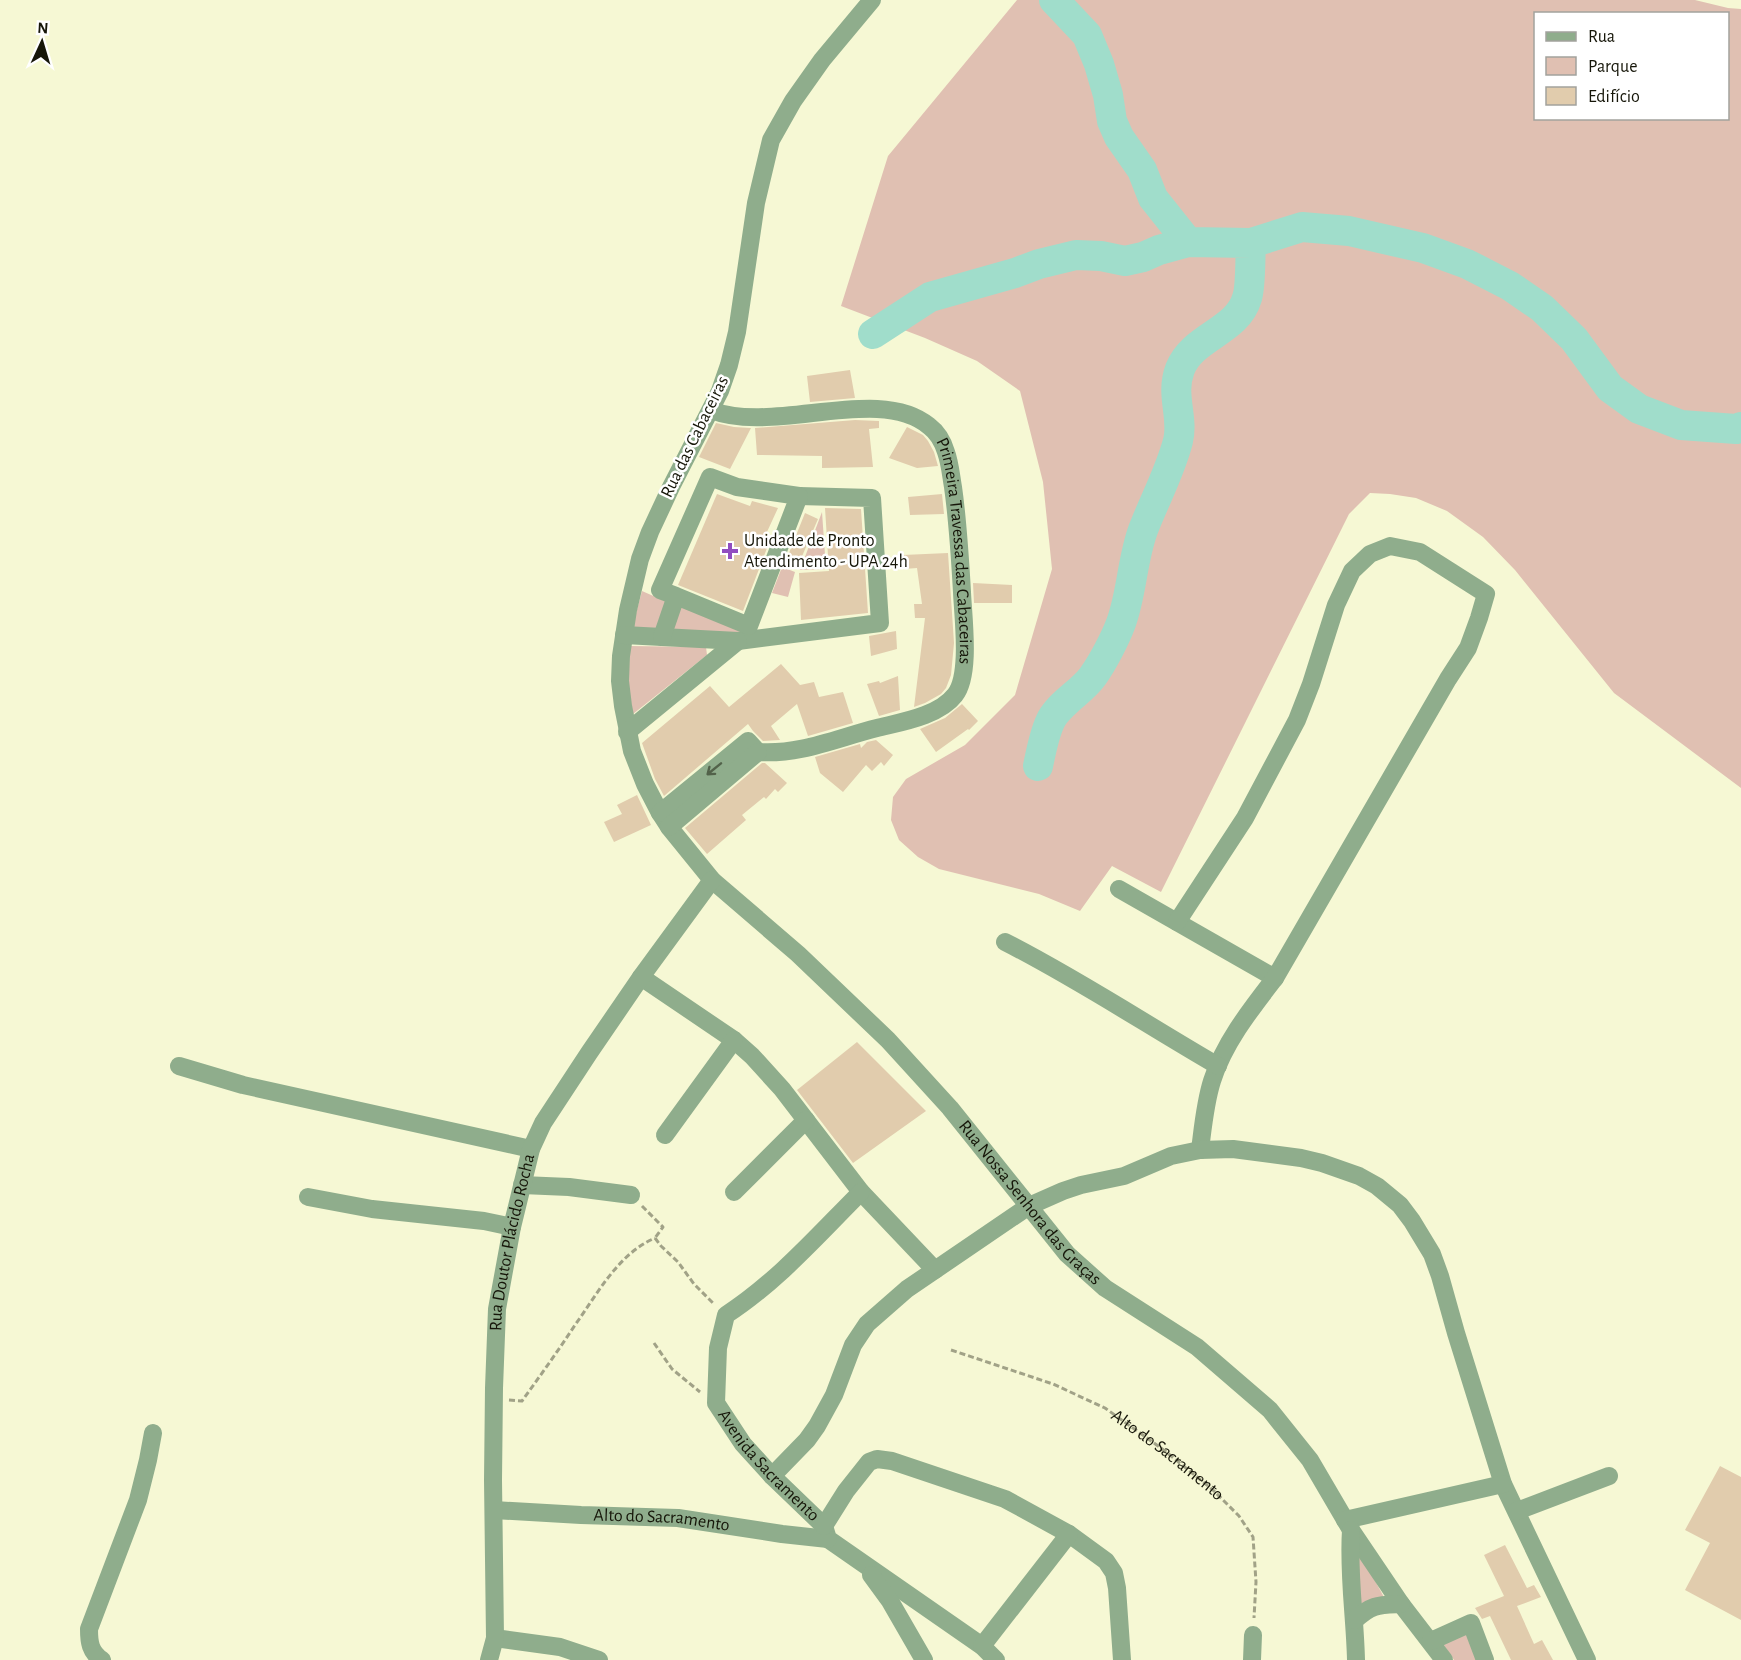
<svg xmlns="http://www.w3.org/2000/svg" width="1741" height="1660" font-family="'Alegreya Sans',sans-serif">
<style>
.green{fill:#e0c0b2;fill-rule:evenodd}
.lines{fill:none;stroke-linecap:round;stroke-linejoin:round}
.river{stroke:#a0ddcb;stroke-width:30}
.building{fill:#e1ccad}
.path{stroke:#a1a287;stroke-width:3;stroke-dasharray:6 3;stroke-linecap:butt}
.minor{stroke:#8fad8c;stroke-width:18}
.oneway{stroke:#52624a}
.poi-dot{fill:#914cc0;stroke:#fff;stroke-width:2}
.labels{text-anchor:middle;dominant-baseline:central;stroke-width:5;stroke-linejoin:round;paint-order:stroke}
.street-label{font-size:18px;fill:#161609;stroke:#fff}
.poi-label{font-size:18px;fill:#161609;stroke:#fff;text-anchor:start}
</style>
<rect width="100%" height="100%" fill="#f6f8d4"/>
<path class="green" d="M1017 0H1695L1728 8 1741 9V788L1614 693 1515 570 1483 537 1447 511 1416 498 1390 494 1370 493 1349 514 1161 892 1112 866 1080 911 1039 894 939 869 918 857 899 840 891 820 893 797 906 779 965 745 1015 695 1052 569 1043 482 1020 391 977 361 925 338 841 306 888 156ZM1536 14H1728V118H1536Z
M822 512 826 569 800 570Z
M782 567 795 572 788 597 772 593Z
M642 591 667 602 658 629 632 628Z
M679 606 742 630 741 633 671 630Z
M630 646 706 647 707 655 633 714 628 689Z
M1362 1557 1385 1599 1361 1607 1354 1558Z
M1465 1631 1480 1660H1454L1443 1644Z"/>
<g class="lines">
<path class="river" d="M1054 0 1087 35 1099 64 1108 95 1112 121 1119 137 1142 170 1153 198 1188 242
M873 334 930 297 1015 273 1039 264 1076 255 1101 256 1125 261 1143 257 1159 250 1188 242 1251 243 1302 227 1349 231 1423 248 1467 264 1510 286 1542 308 1574 339 1610 388 1639 409 1681 425 1736 429 1741 427
M1038 766C1041 752 1044 735 1050 722 1057 705 1083 691 1093 676 1103 662 1115 639 1121 623 1132 593 1132 560 1143 530 1154 501 1170 472 1178 441 1184 417 1170 395 1180 369 1193 336 1237 332 1247 298 1251 287 1250 257 1251 243"/>
</g>
<path class="building" d="M850 370 855 398 810 402 807 376Z
M855 420 879 421V428L869 429 873 467 822 468V456L757 455 755 428Z
M716 423 734 427 751 428 730 469 699 457Z
M907 427 923 435 928 441 934 452 938 466 917 468 889 458Z
M717 494 750 506 752 501 778 508 761 545 767 548 743 611 678 585Z
M942 494 944 514 910 515 908 497Z
M825 508 861 509 868 613 801 620 799 573 829 571Z
M805 513 818 519 797 568 785 563Z
M948 553 954 643 951 675 946 688 941 694 925 703 914 707 925 618H915L914 604H922L917 568 904 569 903 555Z
M973 583 1012 585V603H974Z
M896 631 897 649 871 656 869 636Z
M781 664 800 685 814 682 819 697 843 692 853 723 808 736 797 704 771 726 780 740 763 741 753 731 748 724 664 796 655 779 642 743 710 686 729 707Z
M898 676 900 710 879 716 867 684 879 681 880 683Z
M962 704 978 721 969 730 968 729 936 752 920 729 945 718Z
M876 740 893 755 884 766 881 762 872 771 866 765 843 792 820 773 815 757 860 744 861 748 867 742Z
M762 763H765L787 783 778 792 775 789 766 799 764 797 742 815 746 820 707 854 685 828Z
M637 795 651 825 614 842 604 822 622 814 617 805Z
M857 1042 926 1111 853 1163 797 1090Z
M1720 1466 1741 1477V1620L1685 1590 1710 1543 1685 1530Z
M1505 1545 1527 1588 1534 1585 1541 1597 1517 1606 1534 1644 1542 1640 1553 1660H1511L1490 1616 1482 1619 1475 1608 1504 1596 1484 1555Z"/>
<g class="lines">
<g class="path">
<path d="M642 1206 663 1227 655 1238"/>
<path d="M655 1238 661 1246 678 1262 694 1284 714 1304"/>
<path d="M654 1343 672 1369 700 1392"/>
<path id="s1" d="M951 1350 1053 1384 1105 1408 1165 1451 1213 1490 1239 1516 1253 1537 1256 1582 1254 1618"/>
<path d="M509 1400 522 1401C540 1376 558 1351 575 1325 598 1293 618 1254 655 1238"/>
</g>
<g class="minor">
<path id="s2" d="M872 0 822 60 793 101 771 140 756 203 737 332 729 365 720 391 671 487 650 532 640 559 628 610 621 656 620 681 623 706 632 751 645 784 660 813 669 827 712 880 798 954 888 1040 950 1108 1067 1254 1105 1288 1197 1347 1270 1410 1310 1460 1351 1530 1401 1604 1444 1660"/>
<path id="s3" d="M711 410C773 435 879 384 929 426 937 432 943 442 946 452 950 463 951 476 953 487 958 522 960 557 962 592 963 617 971 675 955 695 939 716 901 722 877 728 837 738 800 755 758 752"/>
<path d="M624 635 738 641 880 623 872 498 799 496"/>
<path d="M662 637 676 596 749 626 799 496 737 487 710 477 660 590 676 596"/>
<path d="M627 732 738 641"/>
<path d="M660 813 748 741 758 752"/>
<path d="M669 827 758 752"/>
<path d="M1119 889 1275 978"/>
<path d="M1177 922 1245 818 1297 720 1311 684 1336 605 1352 571 1370 554 1390 546 1420 552 1486 594 1479 618 1468 648 1448 679 1275 978C1251 1009 1224 1043 1212 1081 1205 1103 1203 1127 1200 1150"/>
<path d="M1005 942C1078 979 1147 1025 1218 1066"/>
<path d="M641 977 734 1040 752 1056 782 1089 861 1192 935 1270"/>
<path d="M179 1066 243 1085 531 1149"/>
<path d="M665 1135 734 1040"/>
<path d="M522 1185 569 1187 631 1195"/>
<path d="M734 1192 806 1120"/>
<path id="s4" d="M861 1192C818 1235 777 1282 726 1315L718 1348 716 1403 743 1444 772 1476 824 1526 828 1539 982 1646 996 1660"/>
<path d="M308 1197 372 1209 484 1221 512 1227"/>
<path d="M772 1476 807 1440 817 1426 834 1395 853 1345 867 1324 907 1289 1029 1206 1063 1191 1081 1185 1124 1176 1171 1156 1200 1150 1233 1149 1301 1158 1322 1163 1359 1176 1377 1186 1400 1205 1412 1221 1432 1254 1440 1276 1456 1333 1503 1484 1587 1660"/>
<path id="s5" d="M494 1510 581 1515 678 1518 782 1534 828 1539"/>
<path d="M1517 1511 1609 1476"/>
<path d="M1345 1520 1503 1484"/>
<path d="M824 1526 846 1491 869 1462 877 1459 892 1461 1005 1499 1069 1534 1106 1561 1114 1573 1117 1588 1122 1660"/>
<path d="M1351 1530C1348 1574 1355 1616 1356 1660"/>
<path d="M871 1575 890 1601 924 1660"/>
<path d="M1355 1620C1372 1604 1379 1605 1401 1604"/>
<path d="M495 1638 560 1647 599 1660"/>
<path d="M1431 1641 1471 1623 1485 1660"/>
<path d="M982 1646 1069 1534"/>
<path d="M102 1660C90 1652 89 1642 89 1629L138 1500 148 1460 153 1433"/>
<path id="s6" d="M489 1660 495 1638 493 1480 494 1388 497 1309 512 1227 531 1149 543 1123 589 1053 641 977 712 880"/>
<path d="M1252 1660 1253 1635"/>
</g>
</g>
<defs><path id="oneway-shaft" d="M-6 0H5M1.5-3L5.5 0L1.5 3" fill="none" stroke-width="1.6" stroke-linecap="round" stroke-linejoin="round" transform="scale(1.5)"/></defs>
<use class="oneway" href="#oneway-shaft" transform="translate(714 769) rotate(141)"/>
<path class="poi-dot" d="M727 542h6v6h6v6h-6v6h-6v-6h-6v-6h6z"/>
<g class="labels">
<g class="street-label">
<text transform="translate(695 437) rotate(-64)">Rua das Cabaceiras</text>
<text stroke="none"><textPath href="#s3" startOffset="354">Primeira Travessa das Cabaceiras</textPath></text>
<text stroke="none"><textPath href="#s2" startOffset="1418">Rua Nossa Senhora das Graças</textPath></text>
<text stroke="none"><textPath href="#s6" startOffset="420">Rua Doutor Plácido Rocha</textPath></text>
<text stroke="none"><textPath href="#s1" startOffset="243">Alto do Sacramento</textPath></text>
<text stroke="none"><textPath href="#s4" startOffset="354">Avenida Sacramento</textPath></text>
<text stroke="none"><textPath href="#s5" startOffset="168">Alto do Sacramento</textPath></text>
</g>
<g class="poi-label">
<text x="744" y="541">Unidade de Pronto<tspan x="744" dy="21">Atendimento - UPA 24h</tspan></text>
</g>
</g>
<rect x="1534" y="12" width="195" height="108" fill="#ffffff" stroke="#a2a29d" stroke-width="1.5"/>
<rect x="1546" y="32" width="30" height="9" fill="#8fad8c" stroke="#a2a29d" stroke-width="1.5"/>
<text x="1588" y="42" font-size="18" fill="#161609">Rua</text>
<rect x="1546" y="57" width="30" height="18" fill="#e0c0b2" stroke="#a2a29d" stroke-width="1.5"/>
<text x="1588" y="72" font-size="18" fill="#161609">Parque</text>
<rect x="1546" y="87" width="30" height="18" fill="#e1ccad" stroke="#a2a29d" stroke-width="1.5"/>
<text x="1588" y="102" font-size="18" fill="#161609">Edifício</text>
<g transform="translate(42 42) rotate(4)" stroke="#ffffff" stroke-width="4.5" paint-order="stroke">
<path d="M0-4.5L10 22L0 15L-10 22Z" fill="#161609"/>
<text y="-9" font-size="16" font-weight="bold" text-anchor="middle" fill="#161609">N</text>
</g>
</svg>
